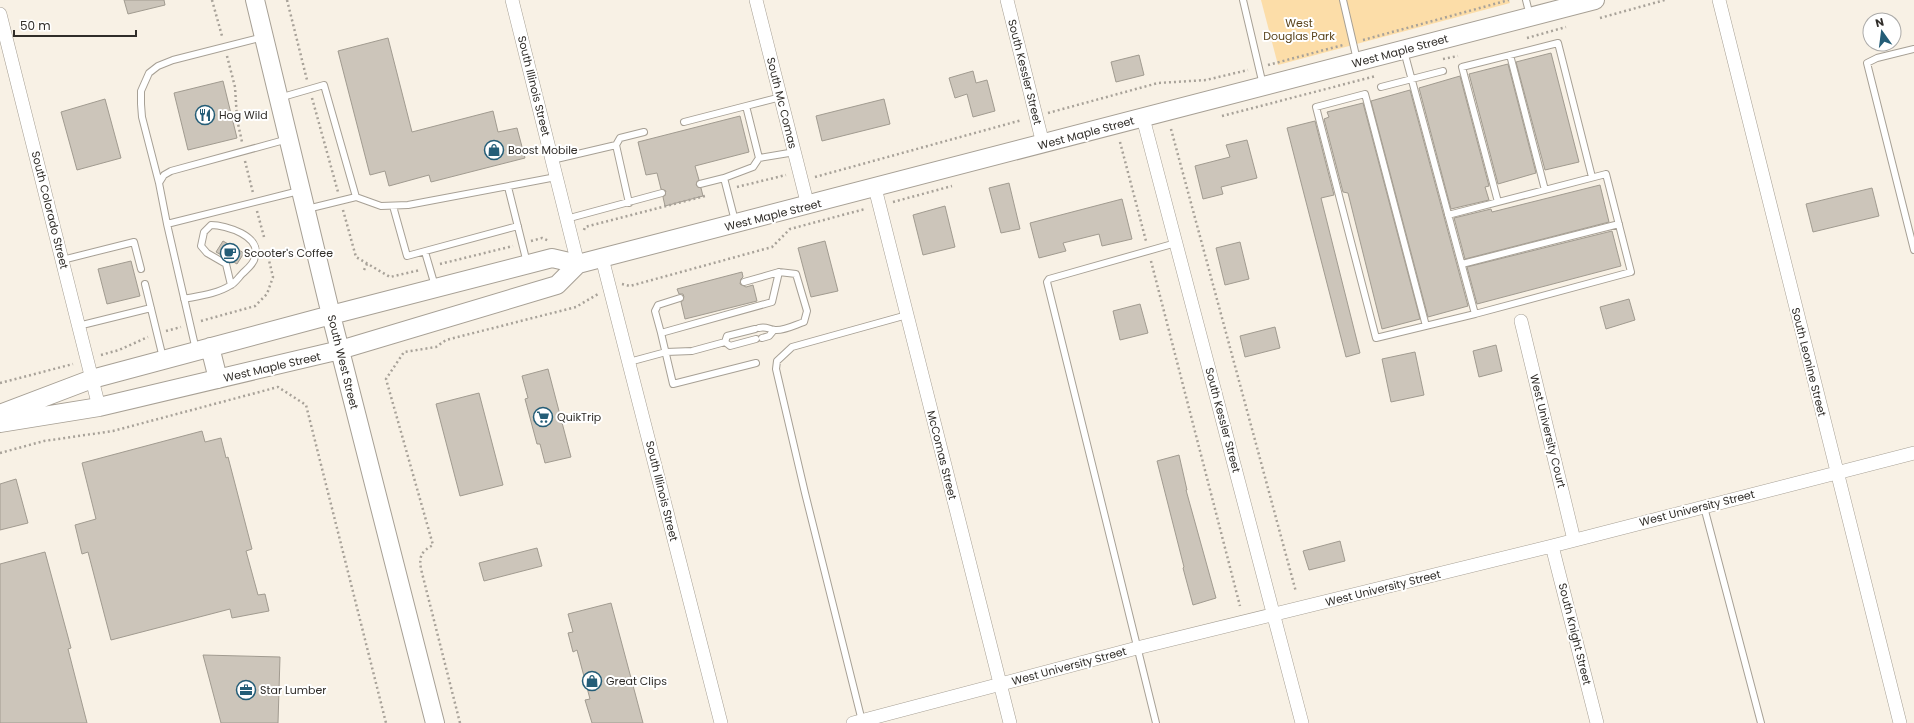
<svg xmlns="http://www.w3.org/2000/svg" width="1914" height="723" font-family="Poppins,sans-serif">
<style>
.green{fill:#fcdda8}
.building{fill:#ccc5ba;stroke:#a19b90}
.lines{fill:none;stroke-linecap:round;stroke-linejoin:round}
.lane-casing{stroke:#a7a095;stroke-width:8}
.street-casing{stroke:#a7a095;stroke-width:14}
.secondary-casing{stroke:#a7a095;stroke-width:20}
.path{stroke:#a8a299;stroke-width:2.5;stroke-dasharray:2 3;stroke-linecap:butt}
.lane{stroke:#fff;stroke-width:6}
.street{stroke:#fff;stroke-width:13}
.secondary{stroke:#fff;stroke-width:18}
.labels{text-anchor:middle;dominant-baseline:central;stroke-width:4;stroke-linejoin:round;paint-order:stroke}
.park-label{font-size:11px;fill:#59431b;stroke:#fff}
.street-label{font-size:11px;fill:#302d29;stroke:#fff}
.poi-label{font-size:11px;fill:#302d29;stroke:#fff;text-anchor:start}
</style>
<rect width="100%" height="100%" fill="#f8f1e5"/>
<path class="green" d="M1261 0H1509L1510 3 1278 65Z"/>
<path class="building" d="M124 0H164L165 5 128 14Z
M388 38 412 132 493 111 498 132 517 128 525 158 431 182 429 175 389 186 385 171 370 175 338 51Z
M1551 53 1579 162 1545 170 1516 62Z
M1139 55 1144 75 1116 82 1111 62Z
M1508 64 1536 173 1498 184 1469 74Z
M973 71 976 83 987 80 995 111 973 117 967 94 955 98 949 78Z
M1460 76 1489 186 1485 187 1489 200 1451 209 1419 88Z
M223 81 237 138 188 150 174 93Z
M1410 90 1468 306 1428 317 1371 101Z
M105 99 121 158 77 170 61 112Z
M884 99 890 124 822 141 816 116Z
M1363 103 1420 319 1382 329 1348 193 1343 192 1324 119 1329 117 1327 112Z
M740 116 749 152 695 166 699 180 696 185 701 188 703 196 665 206 663 197 666 191 661 189 657 173 646 175 638 142Z
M1315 121 1334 195 1321 198 1360 353 1346 357 1287 128Z
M1247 140 1257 178 1221 187 1223 194 1203 199 1195 166 1230 157 1226 145Z
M1009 183 1020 229 1001 233 989 188Z
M1600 185 1609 222 1465 259 1454 218 1491 209 1492 212Z
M1872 188 1879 216 1813 232 1806 204Z
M1122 199 1132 239 1102 246 1099 234 1063 243 1066 251 1039 258 1030 223Z
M945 206 955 247 923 255 913 215Z
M1612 231 1621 266 1477 304 1467 267Z
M223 241 244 253 237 264 216 252Z
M825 241 838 291 811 297 798 248Z
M1240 242 1249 279 1225 285 1216 248Z
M131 261 140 296 107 304 98 269Z
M742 272 743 277 741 279 740 284 746 287 753 285 757 301 685 319 681 302 684 297 683 294H679L677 289Z
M1629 299 1635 320 1606 329 1600 307Z
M1140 304 1148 333 1120 340 1113 311Z
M1275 327 1280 348 1245 357 1240 336Z
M1496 345 1502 371 1479 377 1473 351Z
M1415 352 1424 395 1391 402 1382 359Z
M548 369 571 457 545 463 540 444H537L525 399 528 398 522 376Z
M479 393 503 485 460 496 436 404Z
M202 431 205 442 221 438 226 458 228 457 252 549 246 551 258 595 265 594 269 611 232 618 230 609 111 640 88 552 82 554 75 525 96 519 82 463Z
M1179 455 1187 490H1186L1216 598 1193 605 1183 568 1184 567 1157 461Z
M16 479 28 523 0 530V484Z
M1340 541 1345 561 1309 570 1303 551Z
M537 548 542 566 484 581 479 563Z
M45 552 71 648 68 649 87 723H0V564Z
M611 603 643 723H592L585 700 590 699 577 650 573 652 568 633 573 632 568 614Z
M203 655 280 657 278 723H221Z"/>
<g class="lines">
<defs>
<path id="lane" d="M1243 0 1263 85
M1343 0 1357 60
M1526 0 1530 16
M1914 49 1877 58 1867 63 1914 250
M1404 51 1475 314 1631 272 1606 174 1448 215
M1510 55 1545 190
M1381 87 1443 71
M279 98 324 85 356 197 307 209
M746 106 781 97
M684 122 746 106 759 158 753 167 724 178 700 184
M616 145 620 138 644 132
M759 158 795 152
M552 160 616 145 629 203
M724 178 735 221
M159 183 142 117 141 104V91L149 73 158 66 173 60 263 37
M508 187 527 263
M356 197 381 206 408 205 556 177
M1498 202 1462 67 1558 43 1592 177
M393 206 407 256 518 226
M566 219 662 193
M167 224 159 183 164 175 171 171 288 139
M425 252 435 286
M62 260 134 242 141 269
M1462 264 1619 224
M744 282 779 272 796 274 807 311 804 322C795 325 784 331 775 330 768 329 766 326 759 328
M145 284 163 358
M184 299C199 296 217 294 231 285 235 283 239 277 242 274 247 269 254 264 255 257 262 236 226 225 211 225L204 232 201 246 207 253 226 264 231 285
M78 326 151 308
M1426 326 1365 94 1316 107 1376 338 1475 314
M661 333 655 311 658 305 680 298
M762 338 769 336 774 330
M725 342 730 346 756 339
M196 350 167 224 299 191
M629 362 666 352 692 351 725 342 727 336 755 329
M756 363 673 384 661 333 772 302 779 272
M1704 507 1761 723
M862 721 805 493 776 369 777 361 792 347 907 315
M1156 723 1047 282 1049 279 1176 243"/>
<path id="street" d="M512 0 578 264
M756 0 808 206
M1007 0 1043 144
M1719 0 1900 723
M0 14 99 407
M1143 118 1302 723
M875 188 1010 723
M602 258 721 723
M1521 321 1574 540
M1552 546 1597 723
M853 723 1137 648 1552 546 1914 453"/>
<path id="secondary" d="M255 0 331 315 435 723
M210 347 218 379
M0 414 92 379 331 315 552 258 578 264 1595 0
M0 423 99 407 340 350 557 285 578 264"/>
</defs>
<use href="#lane" class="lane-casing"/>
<use href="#street" class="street-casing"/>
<use href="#secondary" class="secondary-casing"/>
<path class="path" d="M212 0 222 36
M287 0 307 80
M1600 18 1665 0
M1527 38 1566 27
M1363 40 1509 0
M227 56 235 87 237 119 242 142
M1443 59 1458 56
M1268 65 1343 45
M312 98 338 192
M1048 113 1158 83 1206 80 1248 70
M1222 116 1376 76
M1171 129 1296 592
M1120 142 1146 241
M245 161 253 193
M815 177 1022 120
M737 187 786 175
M893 202 952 186
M343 210 356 257 390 277 420 270
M257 211 264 237
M584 230 585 227 705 196
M531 241 542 238 549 241
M1151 261 1240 606
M440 264 513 246
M364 270 367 264
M622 284 630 286 772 247 790 229 865 209
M201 321 255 306 267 294 273 277 267 252
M166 331 181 327
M101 355 119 350 148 337
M0 383 73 364
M0 453 44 441 113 431 278 387 306 405 386 723
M460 723 421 569C419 556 421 552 433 545L386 379 404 352 436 347 446 340 576 307 598 294"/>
<use href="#lane" class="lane"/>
<use href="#street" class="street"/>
<use href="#secondary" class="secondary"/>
</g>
<defs>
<symbol id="restaurant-ring" viewBox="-11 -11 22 22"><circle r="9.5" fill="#fff" stroke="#245d77" stroke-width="1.5"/><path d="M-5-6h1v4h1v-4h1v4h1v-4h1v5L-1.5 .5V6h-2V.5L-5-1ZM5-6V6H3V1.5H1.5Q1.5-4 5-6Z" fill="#245d77"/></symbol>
<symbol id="shop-ring" viewBox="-11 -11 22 22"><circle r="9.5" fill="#fff" stroke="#245d77" stroke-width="1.5"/><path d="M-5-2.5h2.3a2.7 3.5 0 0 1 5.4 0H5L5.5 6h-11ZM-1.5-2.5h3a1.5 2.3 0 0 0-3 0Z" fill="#245d77"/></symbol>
<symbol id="cafe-ring" viewBox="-11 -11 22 22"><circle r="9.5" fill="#fff" stroke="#245d77" stroke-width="1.5"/><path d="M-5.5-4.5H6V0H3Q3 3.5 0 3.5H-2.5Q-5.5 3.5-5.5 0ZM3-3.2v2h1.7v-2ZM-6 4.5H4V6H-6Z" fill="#245d77"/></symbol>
<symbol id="supermarket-ring" viewBox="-11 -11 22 22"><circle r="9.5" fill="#fff" stroke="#245d77" stroke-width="1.5"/><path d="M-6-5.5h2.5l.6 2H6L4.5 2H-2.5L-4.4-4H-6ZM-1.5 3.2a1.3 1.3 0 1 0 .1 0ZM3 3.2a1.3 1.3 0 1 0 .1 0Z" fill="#245d77"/></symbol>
<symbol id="office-ring" viewBox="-11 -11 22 22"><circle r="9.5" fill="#fff" stroke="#245d77" stroke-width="1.5"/><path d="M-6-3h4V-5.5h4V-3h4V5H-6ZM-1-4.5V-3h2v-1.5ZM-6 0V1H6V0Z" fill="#245d77"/></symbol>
</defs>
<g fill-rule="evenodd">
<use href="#restaurant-ring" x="194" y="104" width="22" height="22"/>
<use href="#shop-ring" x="483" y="139" width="22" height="22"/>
<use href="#cafe-ring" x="219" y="242" width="22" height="22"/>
<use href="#supermarket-ring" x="532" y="406" width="22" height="22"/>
<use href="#shop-ring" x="581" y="670" width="22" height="22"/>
<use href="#office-ring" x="235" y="679" width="22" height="22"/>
</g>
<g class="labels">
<g class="park-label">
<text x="1299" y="23">West<tspan x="1299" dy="13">Douglas Park</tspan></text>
</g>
<g class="street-label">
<text transform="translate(1400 51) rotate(-15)">West Maple Street</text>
<text transform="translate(1025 72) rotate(76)">South Kessler Street</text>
<text transform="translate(534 86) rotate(76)">South Illinois Street</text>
<text transform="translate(782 103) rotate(76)">South Mc Comas</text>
<text transform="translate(1086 133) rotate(-15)">West Maple Street</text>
<text transform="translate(50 210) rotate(76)">South Colorado Street</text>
<text transform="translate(773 215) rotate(-14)">West Maple Street</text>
<text transform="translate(343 362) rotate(76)">South West Street</text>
<text transform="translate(1809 362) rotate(76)">South Leonine Street</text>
<text transform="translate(272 367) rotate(-13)">West Maple Street</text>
<text transform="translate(1223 420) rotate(75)">South Kessler Street</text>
<text transform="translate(1548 431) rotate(76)">West University Court</text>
<text transform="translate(942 455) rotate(76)">McComas Street</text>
<text transform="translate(662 491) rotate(76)">South Illinois Street</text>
<text transform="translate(1697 508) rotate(-14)">West University Street</text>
<text transform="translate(1383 588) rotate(-14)">West University Street</text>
<text transform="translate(1575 634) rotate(76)">South Knight Street</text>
<text transform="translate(1069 666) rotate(-15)">West University Street</text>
</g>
<g class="poi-label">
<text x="219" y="115">Hog Wild</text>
<text x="508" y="150">Boost Mobile</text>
<text x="244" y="253">Scooter's Coffee</text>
<text x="557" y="417">QuikTrip</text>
<text x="606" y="681">Great Clips</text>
<text x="260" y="690">Star Lumber</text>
</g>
</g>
<g transform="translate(1882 32) rotate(346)"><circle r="19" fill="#ffffff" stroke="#acaba9"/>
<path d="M0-3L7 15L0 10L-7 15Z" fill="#245d77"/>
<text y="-6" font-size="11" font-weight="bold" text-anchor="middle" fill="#302d29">N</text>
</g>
<path d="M14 30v6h122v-6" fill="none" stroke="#302d29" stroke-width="2"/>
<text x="20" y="30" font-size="12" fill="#302d29" stroke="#ffffff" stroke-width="3" paint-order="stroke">50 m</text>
</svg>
